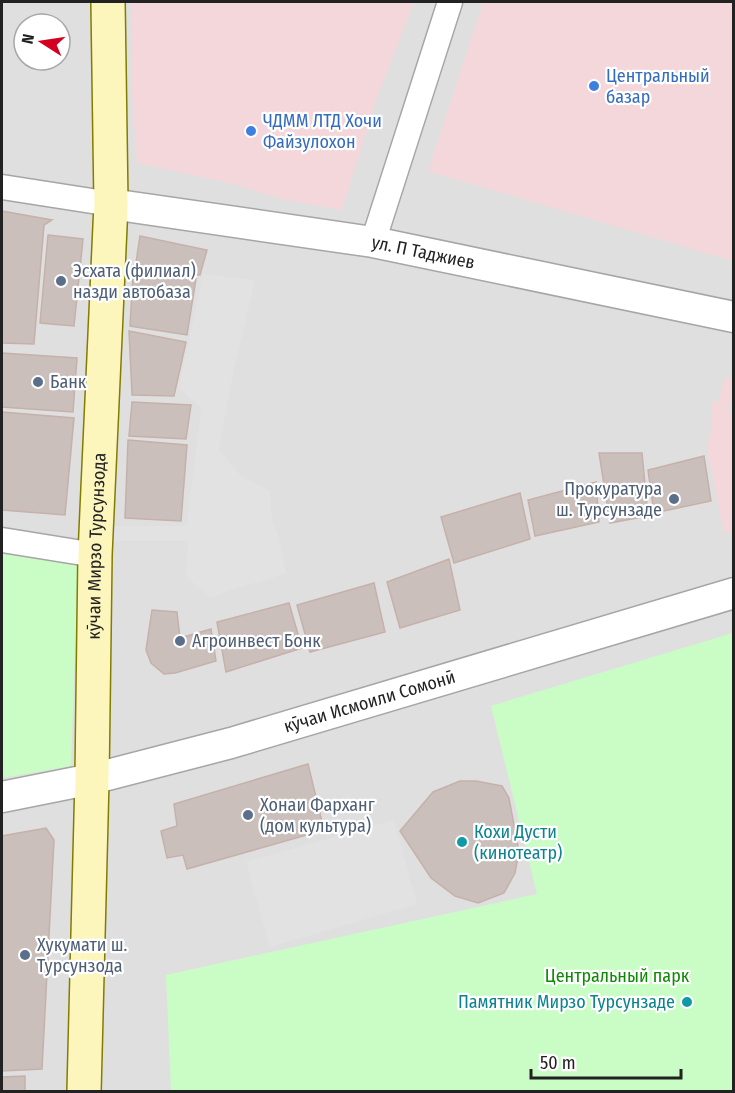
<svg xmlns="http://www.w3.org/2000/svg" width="735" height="1093" font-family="'Fira Sans Condensed',sans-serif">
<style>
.residential{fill:#e0dfdf;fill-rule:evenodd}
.commercial{fill:#f3d7db}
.park{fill:#c9fdc5}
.parking{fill:#e2e2e2}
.building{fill:#cbbfbb;stroke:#c5b1aa;stroke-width:1.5}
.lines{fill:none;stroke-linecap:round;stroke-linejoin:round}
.minor-casing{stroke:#a6a6a6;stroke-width:27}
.tertiary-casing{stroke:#a6a6a6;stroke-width:33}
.secondary-casing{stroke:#827c00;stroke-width:36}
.minor{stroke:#fff;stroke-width:24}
.tertiary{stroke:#fff;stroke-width:30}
.secondary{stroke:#fdf6bc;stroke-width:33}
.shop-dot{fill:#3f7fe0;stroke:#fff;stroke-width:2}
.service-dot{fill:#5c6f8a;stroke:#fff;stroke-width:2}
.culture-dot{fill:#0f9aa8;stroke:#fff;stroke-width:2}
.labels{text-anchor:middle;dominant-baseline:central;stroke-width:4.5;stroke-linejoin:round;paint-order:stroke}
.shop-label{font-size:18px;fill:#366cbe;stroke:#fff;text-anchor:start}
.street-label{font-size:18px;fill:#222;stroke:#fff}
.service-label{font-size:18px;fill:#4e5e75;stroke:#fff;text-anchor:start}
.culture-label{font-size:18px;fill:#0d838f;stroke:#fff;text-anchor:start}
.park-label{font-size:18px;fill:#0f8a06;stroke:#fff}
</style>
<rect width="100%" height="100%" fill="#f2ede8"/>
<path class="residential" d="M2 2H733V1091H2ZM24 24H60V60H24Z"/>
<path class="commercial" d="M132 2H414L376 100 342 210 281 199 234 184 137 163 131 83Z
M483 2H733V261L428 171Z
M725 378 733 379V391L728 413 734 414V531L724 533 707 448 711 430 712 403 718 401Z"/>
<path class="park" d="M2 554 78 565 71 766 2 778Z
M733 633V1091H171L166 975 537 894 491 706Z"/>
<path class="parking" d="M203 274 255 280 232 378 219 450 241 476 270 491 272 520 279 538 286 572 270 579 242 586 210 598 186 576 188 541H113V526H187L201 408 179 388Z
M394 820 417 904 270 947 246 862Z"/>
<path class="building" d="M2 211 52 220 44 225 34 344 2 343Z
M48 235 83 239 74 326 40 323Z
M140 236 207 250 200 275 135 269Z
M133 274 196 279 187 335 130 326Z
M129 331 186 342 174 396 132 395Z
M2 353 77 358 73 412 2 407Z
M132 402 191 405 186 439 129 436Z
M2 412 74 418 65 515 2 510Z
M128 440 187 445 181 521 125 518Z
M599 453H642L648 516 610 523Z
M704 456 711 501 654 513 648 470Z
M596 482 599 522 535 536 528 500Z
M520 493 530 539 454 563 441 517Z
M449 559 460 610 400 628 387 582Z
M374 583 385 632 310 652 297 605Z
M289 603 302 648 226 672 217 622Z
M152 610 177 612 180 638 211 629 216 661 175 673 164 674 151 663 146 650Z
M308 764 324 830 187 869 183 855 167 858 161 831 177 826 174 804Z
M460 781H476L502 786 509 798 519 852 515 873 504 893 478 903 455 896 431 878 400 831 433 792Z
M46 828 54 840 42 1069 2 1071V836Z
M25 1076V1092H2V1077Z"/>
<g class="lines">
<defs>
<path id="minor" d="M2 187 111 204
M373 242 450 2
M2 540 95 555"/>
<g id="tertiary">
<path id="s1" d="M111 204 373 242 734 317"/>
<path id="s2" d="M2 797 92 779 231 743 734 593"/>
</g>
<g id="secondary">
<path id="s3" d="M84 1092 92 779 95 555 111 204 108 2"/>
</g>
</defs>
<use href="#minor" class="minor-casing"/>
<use href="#tertiary" class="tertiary-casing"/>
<use href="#secondary" class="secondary-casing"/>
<use href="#minor" class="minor"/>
<use href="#tertiary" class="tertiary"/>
<use href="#secondary" class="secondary"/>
</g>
<g class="shop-dot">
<circle cx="594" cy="86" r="6"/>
<circle cx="251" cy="131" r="6"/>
</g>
<g class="service-dot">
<circle cx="61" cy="281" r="6"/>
<circle cx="38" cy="382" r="6"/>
<circle cx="674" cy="499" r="6"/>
<circle cx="180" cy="641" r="6"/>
<circle cx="248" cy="815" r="6"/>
<circle cx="25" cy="955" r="6"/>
</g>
<g class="culture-dot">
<circle cx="462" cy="842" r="6"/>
<circle cx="687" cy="1002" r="6"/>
</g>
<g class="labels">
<g class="shop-label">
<text x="606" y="76">Центральный<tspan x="606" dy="21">базар</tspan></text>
<text x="263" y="121">ЧДММ ЛТД Хочи<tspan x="263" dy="21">Файзулохон</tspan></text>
</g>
<g class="street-label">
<text stroke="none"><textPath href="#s1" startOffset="316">ул. П Таджиев</textPath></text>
<text stroke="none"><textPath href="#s3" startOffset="546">кӯчаи Мирзо Турсунзода</textPath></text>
<text stroke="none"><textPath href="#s2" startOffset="380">кӯчаи Исмоили Сомонӣ</textPath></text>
</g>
<g class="service-label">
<text x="73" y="271">Эсхата (филиал)<tspan x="73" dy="21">назди автобаза</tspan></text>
<text x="50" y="382">Банк</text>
<text x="662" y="489" text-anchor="end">Прокуратура<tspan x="662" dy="21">ш. Турсунзаде</tspan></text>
<text x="192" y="641">Агроинвест Бонк</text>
<text x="260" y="805">Хонаи Фарханг<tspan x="260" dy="21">(дом культура)</tspan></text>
<text x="37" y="945">Хукумати ш.<tspan x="37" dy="21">Турсунзода</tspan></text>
</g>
<g class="culture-label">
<text x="474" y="832">Кохи Дусти<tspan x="474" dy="21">(кинотеатр)</tspan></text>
<text x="675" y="1002" text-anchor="end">Памятник Мирзо Турсунзаде</text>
</g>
<g class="park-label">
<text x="617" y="976">Центральный парк</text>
</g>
</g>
<rect width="735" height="1093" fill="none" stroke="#222222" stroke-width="6"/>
<g transform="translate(42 42) rotate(282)"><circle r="28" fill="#ffffff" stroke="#a7a7a7" stroke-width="1.5"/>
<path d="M0-4.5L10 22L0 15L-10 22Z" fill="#d40021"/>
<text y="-9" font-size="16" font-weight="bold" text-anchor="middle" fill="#222222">N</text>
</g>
<path d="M531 1069v9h150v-9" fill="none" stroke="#222222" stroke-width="3"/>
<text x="540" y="1069" font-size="18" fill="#222222" stroke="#ffffff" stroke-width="4.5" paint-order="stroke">50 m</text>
</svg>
